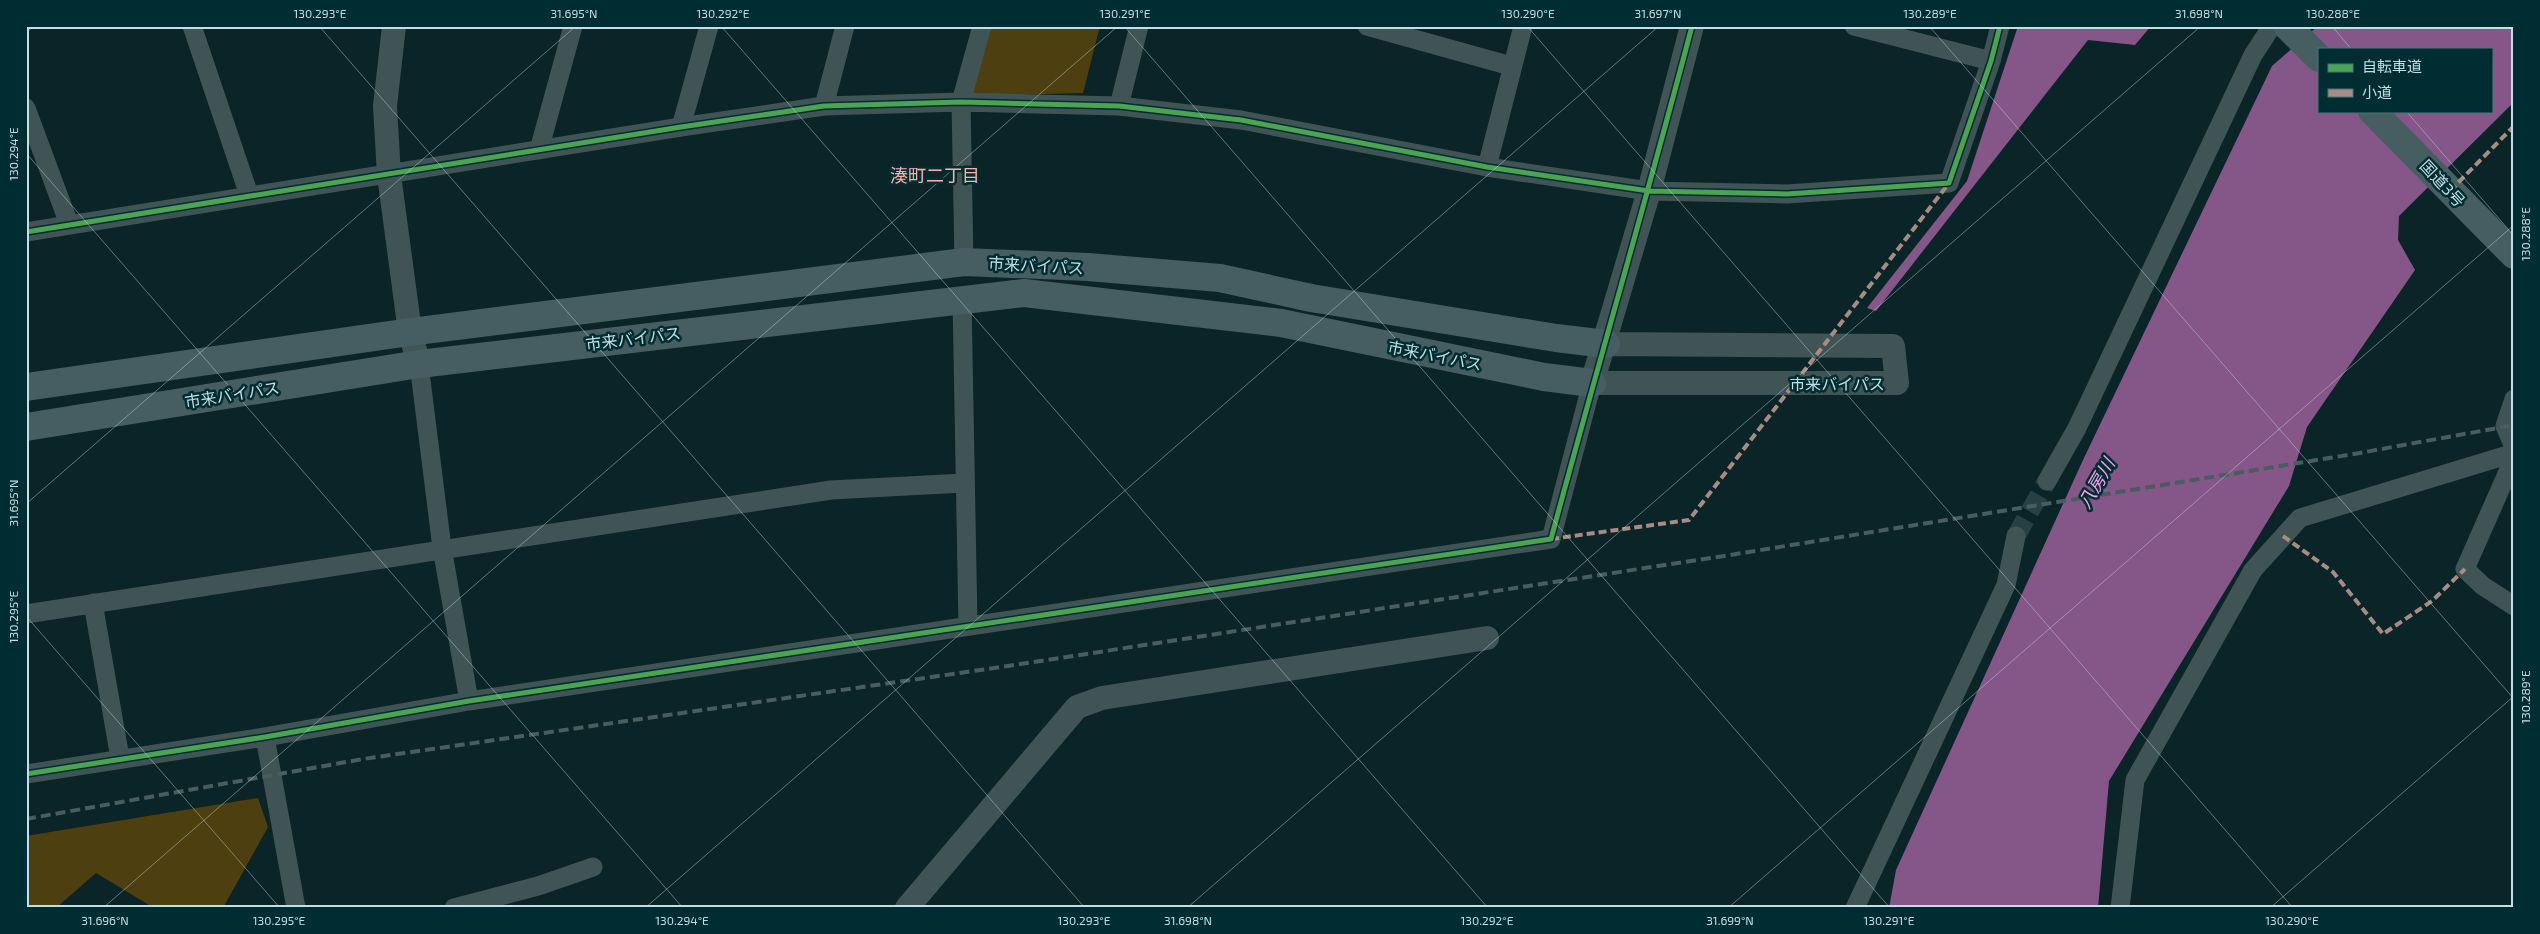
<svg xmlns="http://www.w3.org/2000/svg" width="2540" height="934" font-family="'Exo 2','Noto Sans JP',sans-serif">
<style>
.green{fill:#4d3f0f}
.water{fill:#855688;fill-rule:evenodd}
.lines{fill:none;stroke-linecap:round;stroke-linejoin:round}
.minor-tunnel{stroke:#274043;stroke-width:19;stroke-dasharray:19 9;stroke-linecap:butt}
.minor{stroke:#405456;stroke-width:19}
.tertiary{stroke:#405456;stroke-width:24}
.trunk{stroke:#465e62;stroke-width:28}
.rail{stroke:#495c5e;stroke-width:4;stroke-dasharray:10 5;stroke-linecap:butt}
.quiet{stroke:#a88b81;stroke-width:4;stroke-dasharray:8 4;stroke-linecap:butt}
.cycleway-casing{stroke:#002d32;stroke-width:8}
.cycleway{stroke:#4ca352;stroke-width:5}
.ticks{fill:none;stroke:#c4dfe3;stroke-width:1;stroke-opacity:0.45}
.labels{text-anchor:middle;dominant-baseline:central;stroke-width:5;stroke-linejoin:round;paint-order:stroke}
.street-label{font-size:16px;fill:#c4dfe3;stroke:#002d32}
.neighbourhood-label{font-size:18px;fill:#f8b4ac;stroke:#002d32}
.water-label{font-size:18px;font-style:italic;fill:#f3a5f3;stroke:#002d32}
.neatline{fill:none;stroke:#c4dfe3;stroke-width:2}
.ticks-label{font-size:12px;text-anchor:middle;fill:#c4dfe3}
</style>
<rect width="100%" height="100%" fill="#0b2427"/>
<path class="green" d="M989 26H1100L1083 93 969 96Z
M258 798 268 827 223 908H154L96 873 56 908H26V836Z"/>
<path class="water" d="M2018 26H2151L2135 45 2088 40 1876 311 1867 308 1967 181Z
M2318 26H2514V102L2399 216 2398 240 2415 270 2307 427 2289 486 2109 781 2098 908H1889L1896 870 2083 460 2272 66ZM2319 49H2491V111H2319Z"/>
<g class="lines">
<path class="minor-tunnel" d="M2016 536 2047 481"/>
<path class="minor" d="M192 26 249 195
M1367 26 1511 66
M1854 26 1991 61
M824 106 845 26
M1119 106 1139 26
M26 108 69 224
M681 127 709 26
M539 150 573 26
M1487 167 1523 26
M26 232 681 127 824 106 961 102 1119 106 1241 120 1487 167 1649 191 1787 194 1949 183 1991 61 2000 26
M964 262 961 102 982 26
M962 299 968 626
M419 364 442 548 469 701
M2514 399 2505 426 2514 447
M2514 458 2465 569 2483 586 2514 606
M2047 481 2077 428 2253 55 2272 26
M93 603 120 758
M26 614 831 490 964 483
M265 737 296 908
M26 774 265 737 469 701 1551 539 1592 383
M454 908 538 886 593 867
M1855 908 2006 585 2016 536
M2120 908 2135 780 2253 570 2300 518 2514 453"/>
<path class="tertiary" d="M394 26 385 106 389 175 410 332 419 364
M1606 344 1893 346 1897 383H1592L1649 191 1692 26
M907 908 1077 707 1102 698 1487 638"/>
<path class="trunk" d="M2287 26 2319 58
M2372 111 2514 255
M26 387 410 332 964 262 1088 267 1220 278 1311 298 1556 338 1606 344
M26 427 419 364 1024 293 1281 323 1544 377 1592 383"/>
<path class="rail" d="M26 819 363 759 1008 666 1730 555 2354 454 2514 425"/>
<path class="quiet" d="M2450 191 2514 126
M2283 536 2333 572 2383 634 2432 601 2465 569
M1551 539 1689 520 1949 183"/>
<defs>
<path id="cycleway" d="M26 232 681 127 824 106 961 102 1119 106 1241 120 1487 167 1649 191 1787 194 1949 183 1991 61 2000 26
M26 774 265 737 469 701 1551 539C1597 368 1647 198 1692 26"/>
</defs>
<use href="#cycleway" class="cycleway-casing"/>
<use href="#cycleway" class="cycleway"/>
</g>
<path class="ticks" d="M319 26 1085 908M721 26 1488 908M1124 26 1890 908M1527 26 2293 908M1929 26 2514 699M2332 26 2351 49M26 33 34 26M2406 111 2514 236M26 153 683 908M26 504 576 26M26 616 280 908M103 908 1118 26M645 908 1659 26M1187 908 2201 26M1728 908 2514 225M2270 908 2514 696"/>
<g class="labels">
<g class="street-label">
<text transform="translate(2443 183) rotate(47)">国道3号</text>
<text transform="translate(1036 265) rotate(3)">市来バイパス</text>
<text transform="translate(633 338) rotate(-7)">市来バイパス</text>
<text transform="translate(1435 355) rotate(11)">市来バイパス</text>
<text x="1837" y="383">市来バイパス</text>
<text transform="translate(232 394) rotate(-9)">市来バイパス</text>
</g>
<g class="neighbourhood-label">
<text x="935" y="175">湊町二丁目</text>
</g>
<g class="water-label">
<text transform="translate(2096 483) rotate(-60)">八房川</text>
</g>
</g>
<rect width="2540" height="934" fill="none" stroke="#002d32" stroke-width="55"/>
<rect x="2318" y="48" width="175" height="65" fill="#002d32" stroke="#4e7479"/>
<rect x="2328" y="64" width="25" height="8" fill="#4ca352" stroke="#4e7479"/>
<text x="2362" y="72" font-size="15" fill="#c4dfe3">自転車道</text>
<rect x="2328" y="89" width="25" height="8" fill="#a88b81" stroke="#4e7479"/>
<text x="2362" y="98" font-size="15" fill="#c4dfe3">小道</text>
<rect x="28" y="28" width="2484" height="878" class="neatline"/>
<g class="ticks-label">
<text x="320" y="18">130.293°E</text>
<text x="574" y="18">31.695°N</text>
<text x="723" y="18">130.292°E</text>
<text x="1125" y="18">130.291°E</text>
<text x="1528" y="18">130.290°E</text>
<text x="1658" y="18">31.697°N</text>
<text x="1930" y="18">130.289°E</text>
<text x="2199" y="18">31.698°N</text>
<text x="2333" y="18">130.288°E</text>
<text transform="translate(14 154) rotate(-90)" y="4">130.294°E</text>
<text transform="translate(2526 234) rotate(-90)" y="4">130.288°E</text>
<text transform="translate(14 503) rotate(-90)" y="4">31.695°N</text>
<text transform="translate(14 617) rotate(-90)" y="4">130.295°E</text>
<text transform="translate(2526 697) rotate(-90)" y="4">130.289°E</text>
<text x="105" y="925">31.696°N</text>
<text x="279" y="925">130.295°E</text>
<text x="682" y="925">130.294°E</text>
<text x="1084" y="925">130.293°E</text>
<text x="1188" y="925">31.698°N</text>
<text x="1487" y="925">130.292°E</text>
<text x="1730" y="925">31.699°N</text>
<text x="1889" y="925">130.291°E</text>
<text x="2292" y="925">130.290°E</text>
</g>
</svg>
